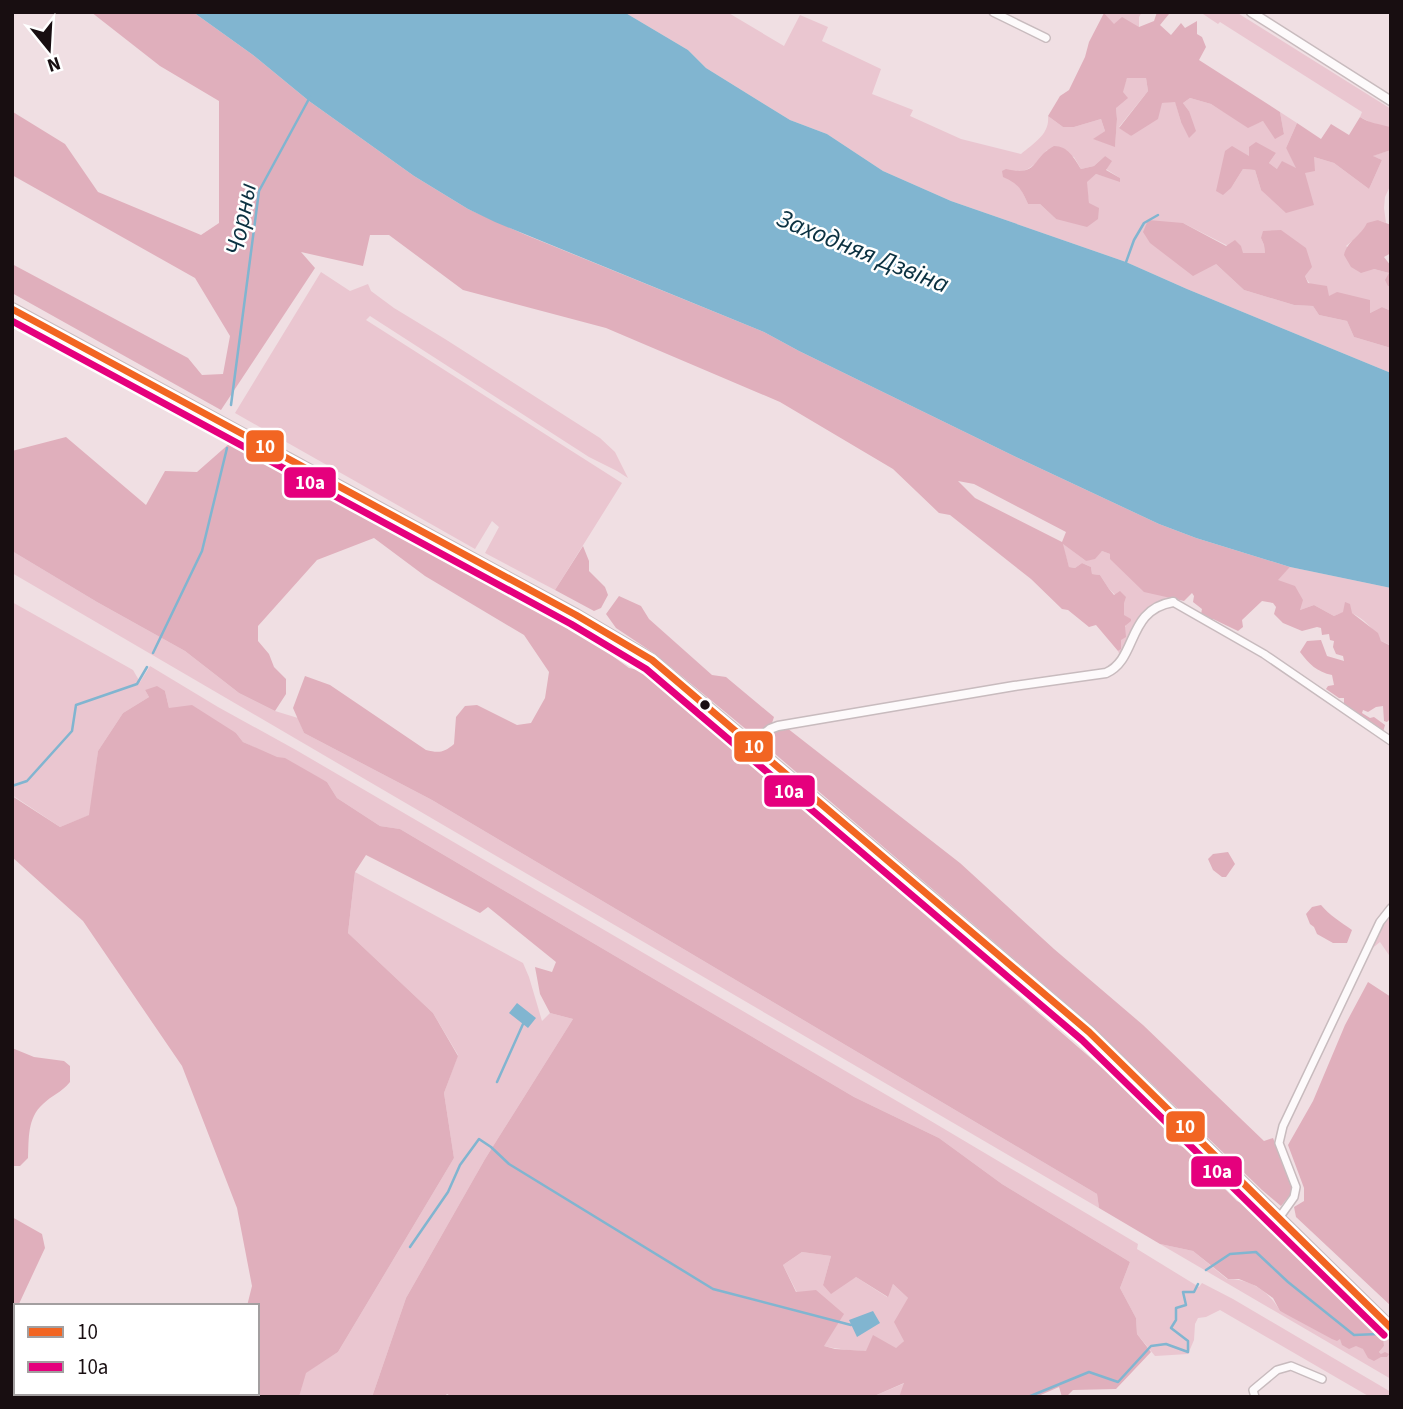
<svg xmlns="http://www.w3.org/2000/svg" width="1403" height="1409" font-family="'Source Sans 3',sans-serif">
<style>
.green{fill:#eac6d0;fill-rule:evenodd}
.forest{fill:#e0afbc;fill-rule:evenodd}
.water{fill:#81b5d0}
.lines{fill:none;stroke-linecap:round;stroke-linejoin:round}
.stream{stroke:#81b5d0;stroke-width:2.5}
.minor-casing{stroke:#c8bbbe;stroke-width:10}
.tertiary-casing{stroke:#c8bbbe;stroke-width:11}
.primary-casing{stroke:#c8bbbe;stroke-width:14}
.minor{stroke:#fdfafb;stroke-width:7}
.tertiary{stroke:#fdfafb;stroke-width:8}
.primary{stroke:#fdfafb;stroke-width:10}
.bus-1-casing{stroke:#fff;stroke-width:12}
.bus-2-casing{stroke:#fff;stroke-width:12}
.bus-1{stroke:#f26522;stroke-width:7}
.bus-2{stroke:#e5007d;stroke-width:7}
.bus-dot{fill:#180e11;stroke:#fff;stroke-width:2.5}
.labels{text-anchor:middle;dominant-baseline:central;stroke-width:5;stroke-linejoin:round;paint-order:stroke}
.water-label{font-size:26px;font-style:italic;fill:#0b3141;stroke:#fff}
.line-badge{stroke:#fff;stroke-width:2.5}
.badge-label{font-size:19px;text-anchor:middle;font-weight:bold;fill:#fff}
</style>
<rect width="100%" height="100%" fill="#f0dfe3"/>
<path class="green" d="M624 12H727L784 46 800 15 828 27 822 41 881 69 872 94 913 110 910 116 961 139 1021 154C1034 143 1050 134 1048 116L1063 127H1074L1101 119 1105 131 1094 139 1115 146 1117 119 1116 108 1127 78H1146L1148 91 1119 127 1131 136 1161 103 1175 101 1181 122 1189 111 1183 103 1190 98 1211 104 1248 127 1263 121 1284 134 1280 112 1297 123 1286 148 1297 168 1277 169 1269 163 1276 153 1249 156 1231 188 1243 169 1255 170 1261 190 1305 173 1314 157 1334 163 1369 189 1382 160 1372 156 1391 150V184L1385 197 1384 208 1386 223 1378 220 1346 246 1374 269 1389 273 1388 286 1391 288V311L1382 307 1370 313C1352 306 1312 294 1305 276L1261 238 1264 245 1265 253H1242L1183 223 1216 264 1244 290 1294 305 1313 306 1319 315 1347 321 1354 337 1391 348V373L1187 289 1126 262 951 201 883 171 827 134 790 120 706 68 688 50ZM1047 150 1074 157 1081 169 1094 166 1105 156 1106 169 1120 178V181L1096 174 1086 182 1089 203 1056 219 1040 204H1028L1021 189 1015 182 1018 172C1032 170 1039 160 1047 150Z
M1142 12 1139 17V27L1114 25 1104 13Z
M1200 12H1236L1391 109V133L1360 117 1362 112 1220 22 1218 24Z
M321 272 350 291 368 284 371 291 394 308 445 339 600 438 615 452 628 478 617 471 589 457 370 316 366 320 622 483 555 590 485 553 499 527 492 521 475 549 235 413Z
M1062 543 1086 561 1102 551 1110 554 1144 591 1175 598 1149 610 1121 658 1118 651 1120 649C1121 637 1123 628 1130 619L1124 616V603L1109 589 1100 575 1092 574 1091 567 1082 563 1075 568 1069 567Z
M12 551 97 602 185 651 239 693 275 711 298 718 304 733 432 800 1097 1194 1099 1208 12 573Z
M1290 567 1391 588 1390 645 1381 641C1377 632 1361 616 1351 613 1345 611 1339 614 1334 616L1314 605 1300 610 1277 580Z
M12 602 133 670 140 682 150 666 218 707 296 750 914 1111 1138 1244 1137 1249 1199 1287 1202 1283 1233 1299 1391 1392V1397H1370L1220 1310 1206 1317 1198 1318 1195 1324 1194 1340 1188 1354 1155 1356 1137 1334 1136 1318 1120 1288 1130 1262 1002 1184 939 1138 854 1097 400 829 380 826 337 798 327 782 243 742 236 733 169 708 165 691 145 690 149 697 123 713 98 751 90 815 60 827 12 795Z
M355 872 523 963 529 977 542 1021 550 1013 573 1019 485 1159 406 1298 372 1397H299L305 1373 338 1352 454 1158 444 1093 458 1055 433 1013 348 933Z
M1391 912V958L1380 942 1370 950 1386 919Z
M1160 1244 1193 1251 1227 1279C1250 1279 1269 1291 1280 1311L1364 1349 1381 1354 1379 1352 1384 1346 1383 1335 1386 1331 1391 1336V1379Z
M802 1252 831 1256 823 1285 856 1277 887 1297 893 1284 908 1298 904 1341C902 1343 897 1348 895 1349 881 1354 839 1350 824 1346L783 1265Z
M905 1383 899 1397H872Z"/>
<path class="forest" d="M91 12H193L253 55 309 101 414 176 468 209 526 235 764 332 799 351 1016 457 1159 524 1196 538 1290 567 1278 580 1295 586 1303 600 1300 610 1314 605 1334 616 1343 612 1345 602 1350 604 1352 613 1378 633 1381 641 1389 645 1391 642V718L1387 722 1384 721 1383 706 1376 707 1368 712 1363 710 1362 713 1370 718 1374 717 1385 725 1383 732 1344 705V698H1339L1326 689 1328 686 1334 685 1332 675C1317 672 1309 664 1300 652L1307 641 1321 640 1327 656 1344 661 1343 656 1336 654 1333 647 1334 641 1330 640 1329 634 1322 635 1321 628 1317 627 1302 631 1283 623 1274 614 1276 607 1273 603 1262 601 1242 620 1243 627 1238 631 1213 619 1208 620 1201 614 1202 609 1193 602 1194 596 1192 593 1184 601 1144 592 1110 559V554L1102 551 1095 559 1086 561 1063 544 1069 567 1075 568 1082 563 1091 567 1092 574 1100 575 1109 589 1114 595 1120 591 1126 597 1124 603V615L1131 619V621L1125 626 1126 637 1121 640V649L1118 651 1096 625 1089 627 1068 610 1062 609 1031 579 950 515 939 513 893 469 780 402 606 328 463 290 389 235H370L363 266 301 252 315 268 221 410 12 293V264L188 358 202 375 223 374 230 336 195 278 12 175 13 112 65 144 98 192 201 235 219 223V101L160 66ZM958 481 974 484 1066 532 1062 542 975 498Z
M1157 12H1176L1169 14 1160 25 1171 35 1181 23 1185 28 1197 21V34L1202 37 1206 47 1199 60 1280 112 1284 134 1275 139 1263 121 1248 128 1211 104 1190 98 1183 103 1189 111 1196 131 1189 138 1181 122 1175 102 1162 103 1158 119 1131 136 1119 128 1148 91 1146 78H1127L1123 92 1128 98 1116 108 1117 119 1115 147 1093 139 1105 131 1101 119 1074 127H1063L1048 116 1060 96 1069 90 1085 57 1089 42 1104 13 1114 24 1122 17 1139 27 1154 21Z
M1360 117C1369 123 1379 124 1390 127L1391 150 1373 156 1382 160 1369 189 1334 163 1314 157 1315 171 1305 173 1314 205 1286 213 1261 190 1255 170 1243 169 1231 188 1223 195 1216 191 1225 151 1232 146 1249 156V147L1256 142 1276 153 1269 163 1277 169 1282 161 1296 168 1286 148 1297 123 1321 139 1331 124 1349 135Z
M1054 146C1068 146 1074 158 1081 169L1094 166 1105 156 1112 161 1106 170 1120 178V182L1096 174 1087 182 1089 203 1099 208 1098 219 1087 227 1056 219 1040 204H1028C1021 189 1019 184 1003 177L1002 171 1006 169C1039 177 1031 158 1054 146Z
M1148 220 1183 223 1226 246 1235 240 1241 246 1243 253H1265L1264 245 1261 238 1263 231 1281 230 1306 248 1312 267 1305 276 1308 283 1327 286 1329 296 1337 292 1370 300V313L1382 307 1391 311V348L1354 337 1347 321 1319 315 1313 306 1294 305 1244 290 1216 264 1193 276 1150 243 1143 232Z
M1378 220 1391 225V253L1384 257 1391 266V288L1388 286 1385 280 1389 273 1374 269 1361 273 1351 267 1344 255C1347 241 1361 236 1367 223Z
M66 437 146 505 165 471 197 472 230 443 588 638 629 668 643 671 1174 1130 1178 1145 1188 1149 1204 1164 1209 1175 1222 1186 1237 1201 1248 1206 1348 1307 1383 1335 1384 1346 1379 1352 1381 1354 1385 1352 1389 1354 1387 1357H1381L1374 1361 1368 1358 1363 1349 1356 1346 1349 1349 1342 1345 1340 1339 1337 1341 1332 1339 1280 1311 1273 1298 1256 1286 1239 1279H1228L1193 1251 1160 1244 1099 1208 1097 1194 432 800 304 733 293 708 305 676 330 685 426 750C438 753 444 753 454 744L456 717 465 706 477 705 517 725 531 723 545 698 549 672 524 635 425 576 374 538 317 560 258 626V641L269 654 274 667 286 679V694L275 711 239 693 185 651 97 602 12 551V451Z
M583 546 589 561V571L605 587 608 595 601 608 594 611 555 590Z
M619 596 641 606 649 619 712 675 726 677 774 717 772 723 753 735 655 654 616 628 606 614Z
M157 686 165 691 169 708 192 705 236 733 243 742 277 757 285 758 327 782 337 798 380 826 400 829 854 1097 939 1138 1002 1184 1130 1262 1120 1288 1136 1318 1137 1334 1151 1352 1116 1389 1073 1390 1066 1397H1062L1059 1387 1036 1397H899L904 1383 872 1397H453L447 1394 444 1397H372L406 1298 485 1159 573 1019 550 1013 540 994 535 967 552 972 556 962 488 907 480 913 366 855 355 872 348 933 433 1013 458 1056 444 1093 454 1158 338 1352 306 1373 299 1397H224L225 1393H257V1306H247L252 1286 237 1208 182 1066 83 921 12 857V796L60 827 89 815 98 751 123 713 149 697 145 690ZM802 1252 831 1256 823 1285 831 1294 856 1277 888 1297 893 1284 908 1298 894 1322 904 1341 896 1348 873 1335 866 1351 835 1349 824 1346 844 1314 816 1290 796 1292 783 1265Z
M787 728 960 863 1054 949 1143 1025 1264 1141 1273 1138 1292 1185 1290 1195 1281 1206 1262 1190 1093 1027 760 741 771 732Z
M1228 852 1235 864 1226 877H1222L1213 870 1208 859 1213 854Z
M1321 905C1329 915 1341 922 1352 930L1347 943H1333L1317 934 1314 927 1310 924 1306 914 1312 907Z
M1368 982 1391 997V1306L1296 1217 1294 1207 1304 1201V1188L1288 1145 1313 1101 1345 1025Z
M12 1048 34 1057 64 1061 70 1066V1082C61 1093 52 1095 43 1104 27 1118 29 1139 28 1158L20 1166H12Z
M12 1217 42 1234 45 1248 18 1306H16L12 1317Z"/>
<path class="water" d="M193 12H624L688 50 706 68 790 120 827 134 883 171 951 201 1126 262 1187 289 1391 373V588L1290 567 1196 538 1159 524 1016 457 799 351 764 332 495 222 468 209 414 176 309 101 253 55Z
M517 1003 536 1018 528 1028 509 1013Z
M873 1311 880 1323 857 1337 849 1320Z"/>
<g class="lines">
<path class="stream" d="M1125 265 1134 240 1144 223 1158 215
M231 405 259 191 310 97
M153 653 202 551 227 448
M12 786 27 781 72 731 76 705 137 684 147 667
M497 1082 523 1024
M410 1247 448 1192 460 1165 479 1139 491 1147 509 1164 713 1289 851 1325
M1206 1270 1230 1254 1256 1252 1288 1282 1354 1335 1378 1334
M1028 1397 1089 1372 1118 1382 1151 1346 1166 1344 1188 1352V1341L1171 1328 1176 1320V1308L1186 1305 1183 1292H1194L1198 1284"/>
<defs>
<path id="minor" d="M993 12 1046 38
M1173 602 1264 654 1391 741
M1279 1218 1294 1197 1296 1187 1279 1143 1283 1126 1380 922 1391 908
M1255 1397 1253 1390 1277 1370 1291 1366 1322 1379"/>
<path id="tertiary" d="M1251 12 1391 101
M751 745 770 729 778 726 1014 686 1106 673C1138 659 1126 610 1173 602"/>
<path id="primary" d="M12 309 576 615 652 660 1089 1032 1391 1328"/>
</defs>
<use href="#minor" class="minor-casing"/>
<use href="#tertiary" class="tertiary-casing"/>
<use href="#primary" class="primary-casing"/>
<use href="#minor" class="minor"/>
<use href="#tertiary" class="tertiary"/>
<use href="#primary" class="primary"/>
<defs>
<path id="bus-1" d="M12 309 576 615 652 660 1089 1032 1391 1328"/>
<path id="bus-2" d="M12 321 571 624 646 669 1082 1040 1384 1335"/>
</defs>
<use href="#bus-1" class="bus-1-casing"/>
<use href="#bus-2" class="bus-2-casing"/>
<use href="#bus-1" class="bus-1"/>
<use href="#bus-2" class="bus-2"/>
</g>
<circle class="bus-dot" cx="705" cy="705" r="6"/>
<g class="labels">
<g class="water-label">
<text transform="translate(241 219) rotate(-79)">Чорны</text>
<text transform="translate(863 251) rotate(22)">Заходняя Дзвіна</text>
</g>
</g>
<g class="line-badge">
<rect x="245" y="429" width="40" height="34" rx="7" fill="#f26522"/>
<rect x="283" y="466" width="54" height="33" rx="7" fill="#e5007d"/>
<rect x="733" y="730" width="41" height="33" rx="7" fill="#f26522"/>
<rect x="763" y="774" width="53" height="34" rx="7" fill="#e5007d"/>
<rect x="1165" y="1110" width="41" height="33" rx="7" fill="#f26522"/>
<rect x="1190" y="1155" width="53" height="33" rx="7" fill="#e5007d"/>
</g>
<g class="badge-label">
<text x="265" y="453">10</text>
<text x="310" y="489">10а</text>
<text x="754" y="753">10</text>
<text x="789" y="798">10а</text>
<text x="1185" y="1133">10</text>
<text x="1217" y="1178">10а</text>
</g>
<rect width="1403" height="1409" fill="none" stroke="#180e11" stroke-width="28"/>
<rect x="14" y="1304" width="245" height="91" fill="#ffffff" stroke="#a39fa0" stroke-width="2"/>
<rect x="28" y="1327" width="35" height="10" fill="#f26522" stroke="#a39fa0" stroke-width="2"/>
<text x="77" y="1339" font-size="21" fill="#180e11">10</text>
<rect x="28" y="1362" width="35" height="10" fill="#e5007d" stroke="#a39fa0" stroke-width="2"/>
<text x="77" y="1374" font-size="21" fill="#180e11">10а</text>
<g transform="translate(49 49) rotate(162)" stroke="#ffffff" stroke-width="5" paint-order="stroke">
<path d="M0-5L12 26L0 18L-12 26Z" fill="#180e11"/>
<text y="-10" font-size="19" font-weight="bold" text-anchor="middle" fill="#180e11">N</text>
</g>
</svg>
